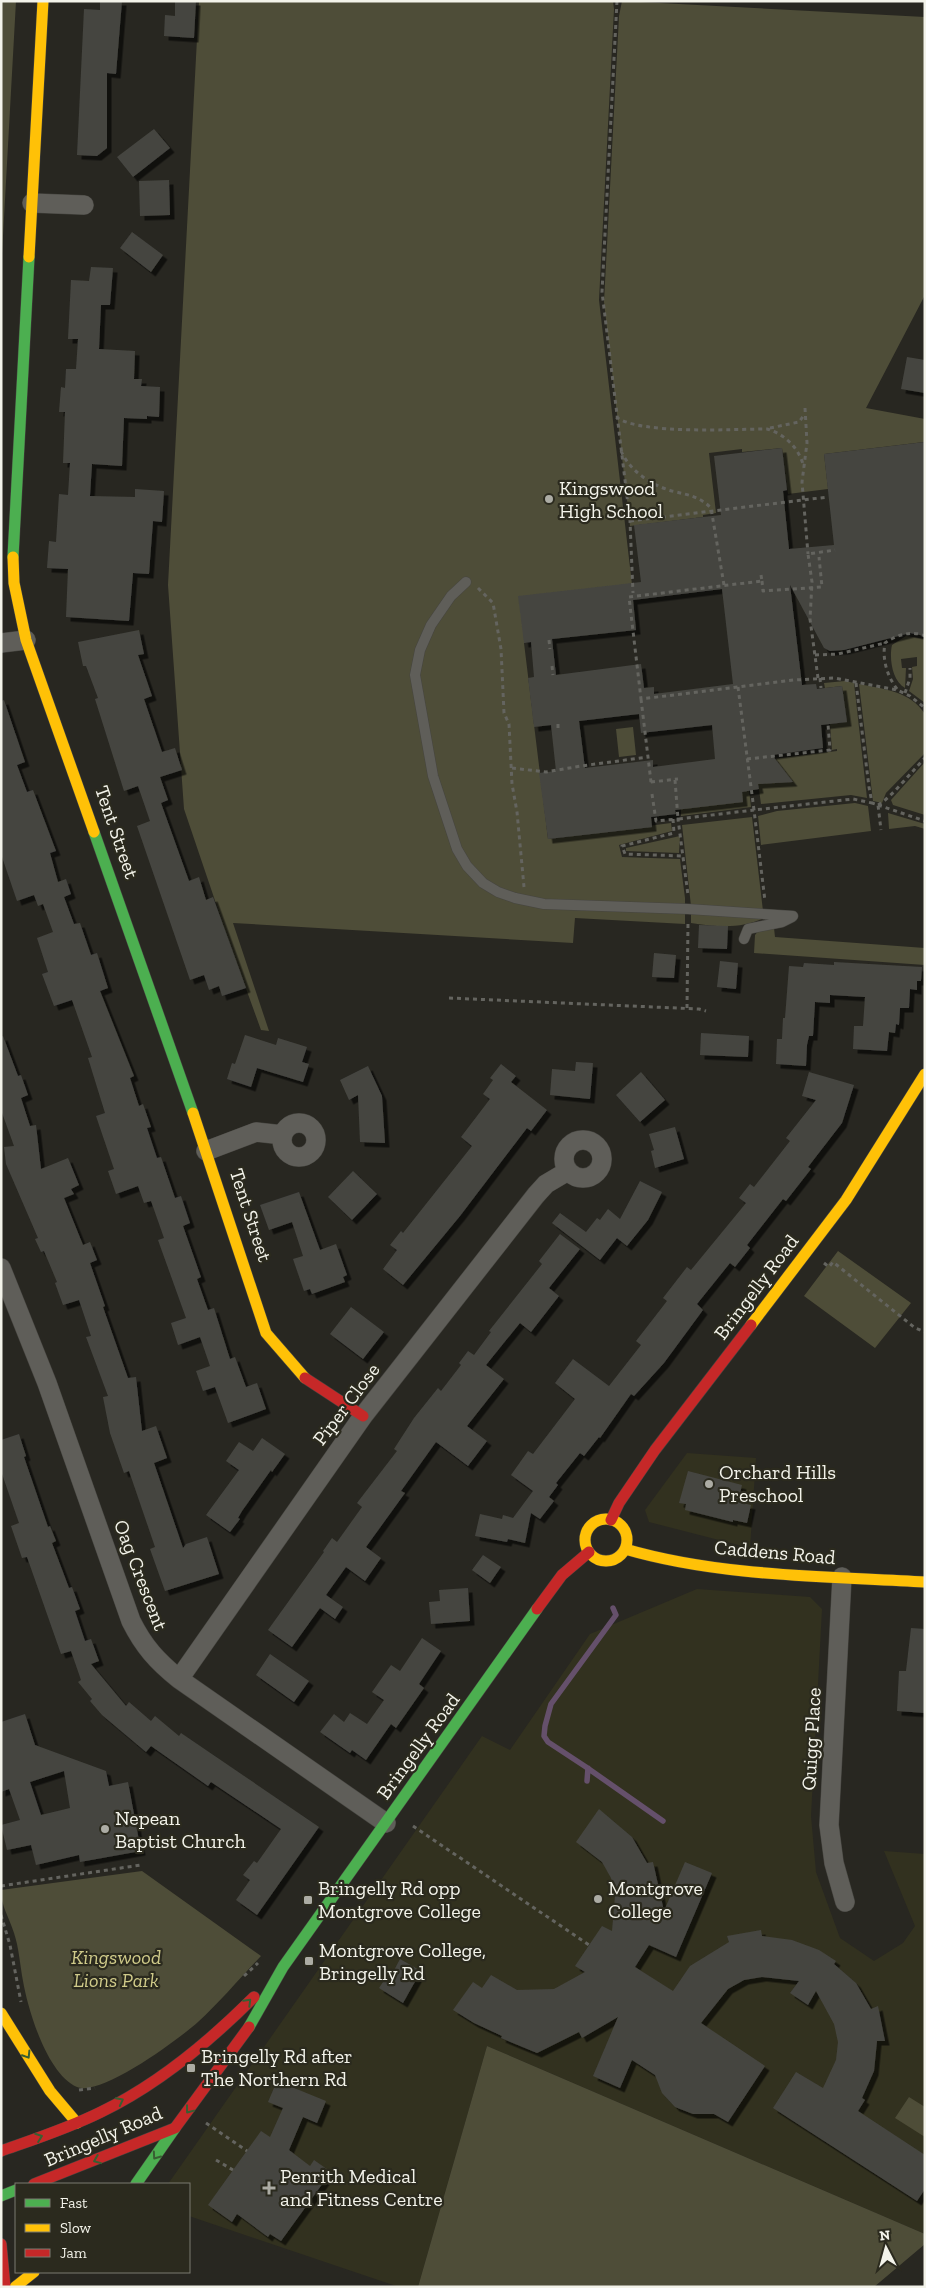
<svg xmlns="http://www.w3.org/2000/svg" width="926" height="2288" font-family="'Zilla Slab',serif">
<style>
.built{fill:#32311f}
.green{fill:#4e4d38}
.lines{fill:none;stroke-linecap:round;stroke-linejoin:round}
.stream{stroke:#65506b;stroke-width:5.5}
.building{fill:#454540;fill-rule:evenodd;filter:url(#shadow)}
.lane-casing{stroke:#464540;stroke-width:11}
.street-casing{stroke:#464540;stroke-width:20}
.fast-casing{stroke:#464540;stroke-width:12}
.slow-casing{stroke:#464540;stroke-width:12}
.jam-casing{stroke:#464540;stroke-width:12}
.path{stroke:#64645f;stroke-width:3;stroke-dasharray:4 4;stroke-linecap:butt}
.lane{stroke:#5f5e59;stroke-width:10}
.street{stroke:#5f5e59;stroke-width:19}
.fast{stroke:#4caf50;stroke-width:11}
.slow{stroke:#ffc107;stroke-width:11}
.jam{stroke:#c62828;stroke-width:11}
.oneway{stroke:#385f32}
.poi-dot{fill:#acaca4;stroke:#2b2a1e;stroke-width:2}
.labels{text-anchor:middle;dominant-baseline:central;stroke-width:4.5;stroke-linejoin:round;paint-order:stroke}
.poi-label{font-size:20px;fill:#f3f3ea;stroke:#2b2a1e;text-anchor:start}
.street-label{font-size:20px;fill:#f3f3ea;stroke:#2b2a1e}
.park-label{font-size:20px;font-style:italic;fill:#d0cb8a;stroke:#2b2a1e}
</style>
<defs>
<filter id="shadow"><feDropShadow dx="4.5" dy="4.5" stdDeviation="0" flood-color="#0009"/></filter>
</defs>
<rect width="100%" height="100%" fill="#282721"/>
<path class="built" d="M687 1453 756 1458 750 1548 649 1522 645 1510Z
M697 1589 810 1597 822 1609 811 1816 816 1872 840 1938 874 1961 903 1943 915 1926 884 1851 925 1854V2234L487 2046 418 2287H399L189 2216V2184H168L482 1736 510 1750 590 1634Z"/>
<path class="green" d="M1 1H16L1 272Z
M199 1H613L614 9 599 300 633 593 524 643 548 839 671 823 672 831 619 845 622 857 680 859 685 898V924L575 918 573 943 233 923 269 1031 261 1030 227 936 184 809 168 585Z
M622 1 925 17V295L866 408 925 419V449L924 442 824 454 828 489 788 494 782 448 742 452V449L709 453 716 513 703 515V517L630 526 604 302 619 16Z
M906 636 925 639V703L909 691 913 679 912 667 917 666V657L901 659 902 668H906L905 688C892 681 889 658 892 645Z
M845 681 854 683 867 798 851 795 761 804 755 761 837 751V749L832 750 830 724 847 722 842 686 825 688 824 683Z
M859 684C883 689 910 691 925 714V753L886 793 882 803 873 801Z
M633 727 636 755 619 757 616 729Z
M925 762V815L893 805 891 800Z
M749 790 751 807 681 816V809Z
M855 803 868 806 871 831 761 845 758 816 777 811Z
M888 813 925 824V829L915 826 889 829Z
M752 817 763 911 691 906 682 825Z
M680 836 679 853 626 851V848Z
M691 913 764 918C742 929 716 927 691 923Z
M774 928 775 937 925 948V965L754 953 755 935 759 930Z
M838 1251 911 1303 875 1348 804 1296Z
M142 1871 261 1956C240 1978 220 2002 198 2022 179 2039 101 2097 77 2087 47 2074 28 2010 23 1981 20 1965 19 1948 14 1933 9 1917 1 1906 1 1890Z
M487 2046 925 2234V2244L874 2287H418Z
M909 2097 925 2107V2137L895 2118Z"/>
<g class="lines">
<path class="stream" d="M613 1608 616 1615 551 1704 545 1726 544 1736 548 1742 586 1767 663 1821
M587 1781 588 1768"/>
</g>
<path class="building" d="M100 1H122L116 74 107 73V148L97 156 77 155 84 9 100 10Z
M175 1H196L194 38 164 36 165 15 175 16Z
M154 129 170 148 133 177 117 157Z
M169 180 170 215 140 216 139 181Z
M132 232 163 255 151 272 120 248Z
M91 267 113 268 110 305H101L99 349 135 351 134 379H142L141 386 160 387 159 417 147 416V419L124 418 122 466 92 464 90 496 135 497V489L164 491 162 522 153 521 149 574 133 573 129 621 66 617 68 569 47 568 49 541 56 542 59 494 68 495 70 463H63L65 412H59L61 387 65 388 66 369H76L78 339H68L71 280 89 281Z
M907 357 925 360V393L901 389Z
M925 442V636L910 633 844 650 830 651 824 648 790 585 802 685 816 684 817 689 842 686 847 722 821 725 823 748 772 755 793 782 758 784 759 789 742 792 743 802 675 810 676 814 651 817 652 827 548 839 539 773 556 771 551 725 534 727 528 678 534 677 531 642 524 643 518 596 641 582 634 525 721 515 714 456 782 448 787 490 783 491 789 549 834 545 824 454ZM722 589 733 684 654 694V687L644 688 641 664 556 675 552 639 636 630 633 600ZM639 714 641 733 712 725 715 759 653 767V760L585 768 579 721Z
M139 630 144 654 138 655 152 696 144 699 162 752 175 748 182 770 160 777 168 800 161 803 189 881 199 877 206 900 213 897 246 988 222 996 219 986 209 990 204 975 190 980 137 826 150 821 138 786 124 791 95 699 98 698 86 666H83L78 642Z
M4 700 25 762 17 765 27 792 33 790 56 851 50 853 58 882 66 879 71 894 64 897 74 924 80 923 91 955 97 953 108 988 100 991 134 1076 130 1078 139 1106 143 1104 151 1127 147 1128 157 1158 161 1157 175 1198 181 1196 190 1223 183 1226 201 1277 197 1279 208 1310 214 1308 230 1359 235 1357 246 1387 257 1383 266 1409 228 1423 215 1387 203 1391 196 1371 210 1366 200 1337 178 1345 171 1323 186 1318 158 1240 164 1238 151 1201 144 1203 138 1186 116 1194 108 1171 114 1169 96 1116 105 1113 88 1058 92 1057 72 1000 54 1006 42 974 48 972 37 938 53 932 43 904 38 906 34 895 17 901 1 854V701Z
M699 925 728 926 727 949 698 948Z
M654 953 676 955 674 978 652 977Z
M720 961 738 963 736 989 717 987Z
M834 962 922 967 921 981H917V990L910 989 909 1008H900L899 1025 896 1024 895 1033 889 1032 887 1051 853 1049 854 1026H863L865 997 830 995V1003L815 1002 813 1036H809L807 1045 806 1066 776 1064 777 1039H782L783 1018H785L789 966 803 967 804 963 834 965Z
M701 1033 749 1036 748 1057 700 1055Z
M245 1035 276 1045 278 1038 307 1047 302 1062 309 1064 303 1082 257 1068 251 1087 227 1079 232 1063 235 1064Z
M3 1036 18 1076 21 1075 28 1095 21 1098 30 1126 36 1125 41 1169 68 1158 79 1185 71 1189 74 1194 64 1198 83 1245 90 1242 97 1260 90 1263 105 1306 103 1307 128 1378 136 1377 142 1431 156 1426 167 1458 154 1463 183 1548 186 1544 207 1537 219 1574 165 1591 150 1549 155 1547 129 1471 124 1473 110 1433 103 1397 108 1396 86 1337 91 1336 79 1300 63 1305 55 1283 57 1282 44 1251 41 1252 35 1239 38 1238 6 1164 4 1147 14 1146 1 1110V1037Z
M576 1062 593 1063 590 1099 550 1095 552 1069 575 1071Z
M501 1064 516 1076 511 1082 547 1110 531 1131 527 1128 460 1216 403 1285 383 1269 397 1250 390 1245 401 1231 403 1233 472 1146 461 1137 490 1099 483 1094 493 1080 490 1078Z
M368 1066 382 1096 385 1143 360 1142 358 1095 349 1100 340 1080Z
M641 1072 665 1100 640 1122 616 1095Z
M809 1072 854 1085 842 1123 808 1167 811 1169 786 1201 783 1199 747 1245 750 1248 735 1267 730 1263 697 1304 703 1310 664 1363 634 1396 631 1394 600 1438 599 1437 584 1456 580 1453 556 1483 558 1485 549 1497 554 1501 540 1519 531 1513 525 1543 508 1539 507 1542 475 1536 480 1514 502 1519 503 1515 513 1518 533 1491 511 1475 528 1451 533 1454 575 1399 555 1383 573 1359 609 1386 641 1345 636 1341 667 1301 663 1298 687 1267 691 1270 746 1203 739 1198 750 1184 754 1187 790 1141 786 1138 816 1100 802 1096Z
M675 1127 684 1159 655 1168 651 1151 654 1150 649 1134Z
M353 1171 377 1194 352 1220 328 1197Z
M640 1181 662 1192 648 1220 627 1246 617 1238 600 1260 552 1223 560 1213 586 1232 597 1218 600 1220 608 1209 620 1219Z
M299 1192 320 1250 336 1244 347 1275 343 1277 345 1282 312 1294 310 1289 304 1291 293 1259 303 1256 292 1222 269 1230 260 1205Z
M560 1234 580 1249 549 1288 559 1296 531 1332 520 1323 486 1365 504 1379 467 1426 487 1441 468 1466 436 1442 401 1491 405 1493 366 1547 381 1558 365 1581 346 1567 326 1595 343 1607 335 1619 320 1608 292 1647 268 1630 324 1552 323 1551 332 1538 337 1542 362 1507 357 1503 397 1451 394 1449 414 1418 438 1388 441 1391 461 1365 459 1363 468 1351 474 1355 491 1332 489 1331 542 1264 539 1261Z
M351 1307 384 1332 363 1359 330 1334Z
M19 1434 26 1456 24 1457 48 1527 50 1526 56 1541 52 1543 69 1588 72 1587 80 1609 75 1611 85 1641 91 1639 99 1661 91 1664 126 1706 129 1702 151 1721 155 1716 179 1736 181 1733 319 1827 257 1915 236 1900 250 1880 243 1875 254 1861 257 1863 281 1829 211 1782 208 1786 151 1746 146 1752 102 1715 90 1701 92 1699 78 1682 81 1680 71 1651 61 1654 27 1557 22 1558 11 1526 19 1523 1 1471V1440Z
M262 1438 285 1454 272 1472 271 1470 242 1511 238 1518 240 1519 230 1532 206 1515 239 1470 226 1461 239 1442 253 1451Z
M688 1471 742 1485 738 1502 751 1505 747 1523 733 1520V1522L685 1510 686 1504 679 1503Z
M483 1555 501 1567 490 1583 472 1570Z
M468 1588 470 1621 431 1624 429 1602 440 1601 439 1590Z
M911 1628 925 1629V1713L897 1711 899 1671H906Z
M422 1638 441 1651 419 1684 424 1688 396 1728 391 1724 366 1760 352 1750 350 1753 320 1732 334 1714 344 1722 350 1713 367 1724 384 1700 372 1692 391 1665 400 1671Z
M270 1654 309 1681 294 1702 256 1675Z
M25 1714 35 1745 106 1771 109 1786 128 1782 141 1851 80 1862 79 1855 36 1865 31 1845 7 1850 1 1825 20 1820 9 1789 1 1792V1722ZM64 1771 70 1808 41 1815 30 1782Z
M599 1809 632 1837 647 1863 653 1862 664 1911 685 1862 712 1873 676 1957 649 1945 635 1967 673 1991 690 1966 729 1942 727 1936 761 1930 762 1936 792 1940 819 1950 836 1961 834 1964 856 1983 871 2009 878 2006 885 2041H877L874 2071 862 2098 865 2100 858 2111 925 2155V2189L917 2201 773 2108 796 2072 823 2088 836 2060 838 2042 834 2024 816 1991 808 2005 790 1993 799 1981 762 1977 744 1980 728 1989 701 2023 765 2066 728 2122 714 2114H693L675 2107 662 2093 655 2075 632 2060 620 2088 593 2076 618 2017 582 2038 579 2032 537 2053 501 2038 502 2036 474 2023 453 2010 473 1982 482 1988 491 1975 517 1990 554 1989 585 1972 575 1966 602 1926 612 1931 615 1896 611 1878 602 1862 576 1842Z
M400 1959 421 1971 403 2003 379 1988 387 1976 390 1978Z
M277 2081 326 2101 317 2123 303 2117 289 2150 310 2166 314 2160 331 2172 281 2241 270 2234 268 2237 237 2214 232 2222 208 2205 261 2131 270 2137 283 2108 268 2102Z"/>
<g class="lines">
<defs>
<path id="lane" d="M466 582 451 596 431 625 420 650 415 675 433 776 457 849 467 866 483 883 498 892 515 898 544 904 688 909 793 916
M744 939 748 929 782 922 792 917"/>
<path id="street" d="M32 203 84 205
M1 643 26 640
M282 1140a17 17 0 1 1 34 0a17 17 0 1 1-34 0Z
M564 1159a19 19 0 1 1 38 0a19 19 0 1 1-38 0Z
M206 1151 256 1132 283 1135
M1 1268 47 1383 131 1621C144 1647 157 1661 179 1679L386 1823
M842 1577 829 1825 834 1863 845 1902
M179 1679 363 1416 536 1195 546 1184 568 1171"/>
<path id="fast" d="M13 557 29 257
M94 832 193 1113
M249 2027 283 1967 537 1609
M136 2184 175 2128
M1 2196 16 2190"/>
<path id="slow" d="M29 257 43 1
M13 557 14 583 26 640 94 832
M193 1113 266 1333 305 1378
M751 1325 846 1200 925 1074
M585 1540a21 21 0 1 1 42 0a21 21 0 1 1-42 0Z
M625 1549C721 1577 826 1576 925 1582
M1 2013 50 2091 77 2123
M15 2287 34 2272"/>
<path id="jam" d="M305 1378 363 1416
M611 1520 619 1503 655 1450 751 1325
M537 1609 562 1575 589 1552
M1 2151C35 2139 69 2128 101 2112 159 2084 209 2042 254 1997
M34 2184 175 2128 249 2027
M1 2244 5 2287"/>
</defs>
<use href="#lane" class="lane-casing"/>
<use href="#street" class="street-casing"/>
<use href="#fast" class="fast-casing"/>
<use href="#slow" class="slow-casing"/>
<use href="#jam" class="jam-casing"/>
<path class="path" d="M617 1 602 292 630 521 633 593
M805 408 807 443 802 482 808 554
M616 417C641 435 733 429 767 429 785 434 800 449 804 468
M770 428 799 422 804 415
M621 451C630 471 651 485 672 491 688 495 699 496 711 508L724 585
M630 521 828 497
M761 575 762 581 629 597 641 699 794 680 834 678 897 690 910 696 925 708
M762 581 763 591 822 587 819 557
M478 588 493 603 501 649 504 713 509 724 512 784 517 812 524 887
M549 640 550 649
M815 655 838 654 885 643
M552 666 553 675
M818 678 810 619 812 582 808 554 835 550
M820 678 821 688
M856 683 869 787 872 803 878 805 881 830
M738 687 754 810 853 799 872 803
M897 689C887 676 882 659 885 643 896 635 912 630 925 636
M905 693 910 678V668
M641 699 651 782 647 783
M558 724V730
M747 759 830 750 828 724
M512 768 546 772 581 766 648 757
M675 780 678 819 754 810 765 901
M651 782 678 779
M652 794 656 821 678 819 688 895
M878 805C890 799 913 770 925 758
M878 805 925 821
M673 819 674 833 622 846 625 854 683 856
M449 998 699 1009 706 1011
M687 1008 688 922
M824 1263 829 1267 833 1262 915 1328 925 1332
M413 1826 589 1945
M1 1886 141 1865
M1 1915 10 1945 21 2002
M244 1976 258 1963
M79 2090 95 2088
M206 2123 247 2151
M216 2160 233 2170"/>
<use href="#lane" class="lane"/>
<use href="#street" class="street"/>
<use href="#fast" class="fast"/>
<use href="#slow" class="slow"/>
<use href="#jam" class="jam"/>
</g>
<defs><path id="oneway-chevron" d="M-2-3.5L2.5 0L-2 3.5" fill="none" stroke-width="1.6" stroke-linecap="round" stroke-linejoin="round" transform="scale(1.25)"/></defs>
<g class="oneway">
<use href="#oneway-chevron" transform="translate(248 2002) rotate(-45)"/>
<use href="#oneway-chevron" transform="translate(27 2055) rotate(58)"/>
<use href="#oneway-chevron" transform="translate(120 2101) rotate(-27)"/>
<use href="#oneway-chevron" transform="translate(189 2110) rotate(127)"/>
<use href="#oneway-chevron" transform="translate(39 2137) rotate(-20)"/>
<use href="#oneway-chevron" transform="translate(156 2156) rotate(125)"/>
<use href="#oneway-chevron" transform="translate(97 2160) rotate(158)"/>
</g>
<g class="poi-dot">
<circle cx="549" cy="499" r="5"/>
<circle cx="709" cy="1484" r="5"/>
<circle cx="105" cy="1829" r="5"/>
<circle cx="598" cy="1899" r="5"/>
<rect x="303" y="1895" width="10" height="10" rx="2.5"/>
<rect x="304" y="1956" width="10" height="10" rx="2.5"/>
<rect x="186" y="2063" width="10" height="10" rx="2.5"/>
<path d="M266.5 2180.5h5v5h5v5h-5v5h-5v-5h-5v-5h5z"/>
</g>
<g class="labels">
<g class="poi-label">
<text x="559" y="488">Kingswood<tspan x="559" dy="23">High School</tspan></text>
<text x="719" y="1472">Orchard Hills<tspan x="719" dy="23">Preschool</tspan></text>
<text x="115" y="1818">Nepean<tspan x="115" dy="23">Baptist Church</tspan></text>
<text x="318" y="1888">Bringelly Rd opp<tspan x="318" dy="23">Montgrove College</tspan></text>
<text x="608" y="1888">Montgrove<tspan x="608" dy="23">College</tspan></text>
<text x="319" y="1950">Montgrove College,<tspan x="319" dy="23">Bringelly Rd</tspan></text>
<text x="201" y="2056">Bringelly Rd after<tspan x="201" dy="23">The Northern Rd</tspan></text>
<text x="280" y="2176">Penrith Medical<tspan x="280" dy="23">and Fitness Centre</tspan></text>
</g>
<g class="street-label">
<text transform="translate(117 832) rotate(71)">Tent Street</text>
<text transform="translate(251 1215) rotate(72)">Tent Street</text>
<text transform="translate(756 1287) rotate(-53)">Bringelly Road</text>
<text transform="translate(346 1404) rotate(-53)">Piper Close</text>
<text transform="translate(775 1552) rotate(5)">Caddens Road</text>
<text transform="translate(141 1575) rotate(69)">Oag Crescent</text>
<text transform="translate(811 1739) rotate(-87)">Quigg Place</text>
<text transform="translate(418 1746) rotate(-54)">Bringelly Road</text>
<text transform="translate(103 2136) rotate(-23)">Bringelly Road</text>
</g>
<g class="park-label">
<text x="116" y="1957">Kingswood<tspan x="116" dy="23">Lions Park</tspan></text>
</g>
</g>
<rect width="926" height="2288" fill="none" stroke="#f3f3ea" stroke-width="5"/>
<rect x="15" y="2183" width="175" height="90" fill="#2b2a1e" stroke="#7b7a70"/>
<rect x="25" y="2199" width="25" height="8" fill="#4caf50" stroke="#7b7a70"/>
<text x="60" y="2208" font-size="15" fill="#f3f3ea">Fast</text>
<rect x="25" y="2224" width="25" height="8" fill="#ffc107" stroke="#7b7a70"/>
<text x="60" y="2233" font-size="15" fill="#f3f3ea">Slow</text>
<rect x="25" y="2249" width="25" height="8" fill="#c62828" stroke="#7b7a70"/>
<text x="60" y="2258" font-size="15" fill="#f3f3ea">Jam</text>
<g transform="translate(886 2248) rotate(354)" stroke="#2b2a1e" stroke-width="4" paint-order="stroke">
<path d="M0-4L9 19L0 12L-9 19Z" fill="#f3f3ea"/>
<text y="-8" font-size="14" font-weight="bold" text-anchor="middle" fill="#f3f3ea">N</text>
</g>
</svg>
